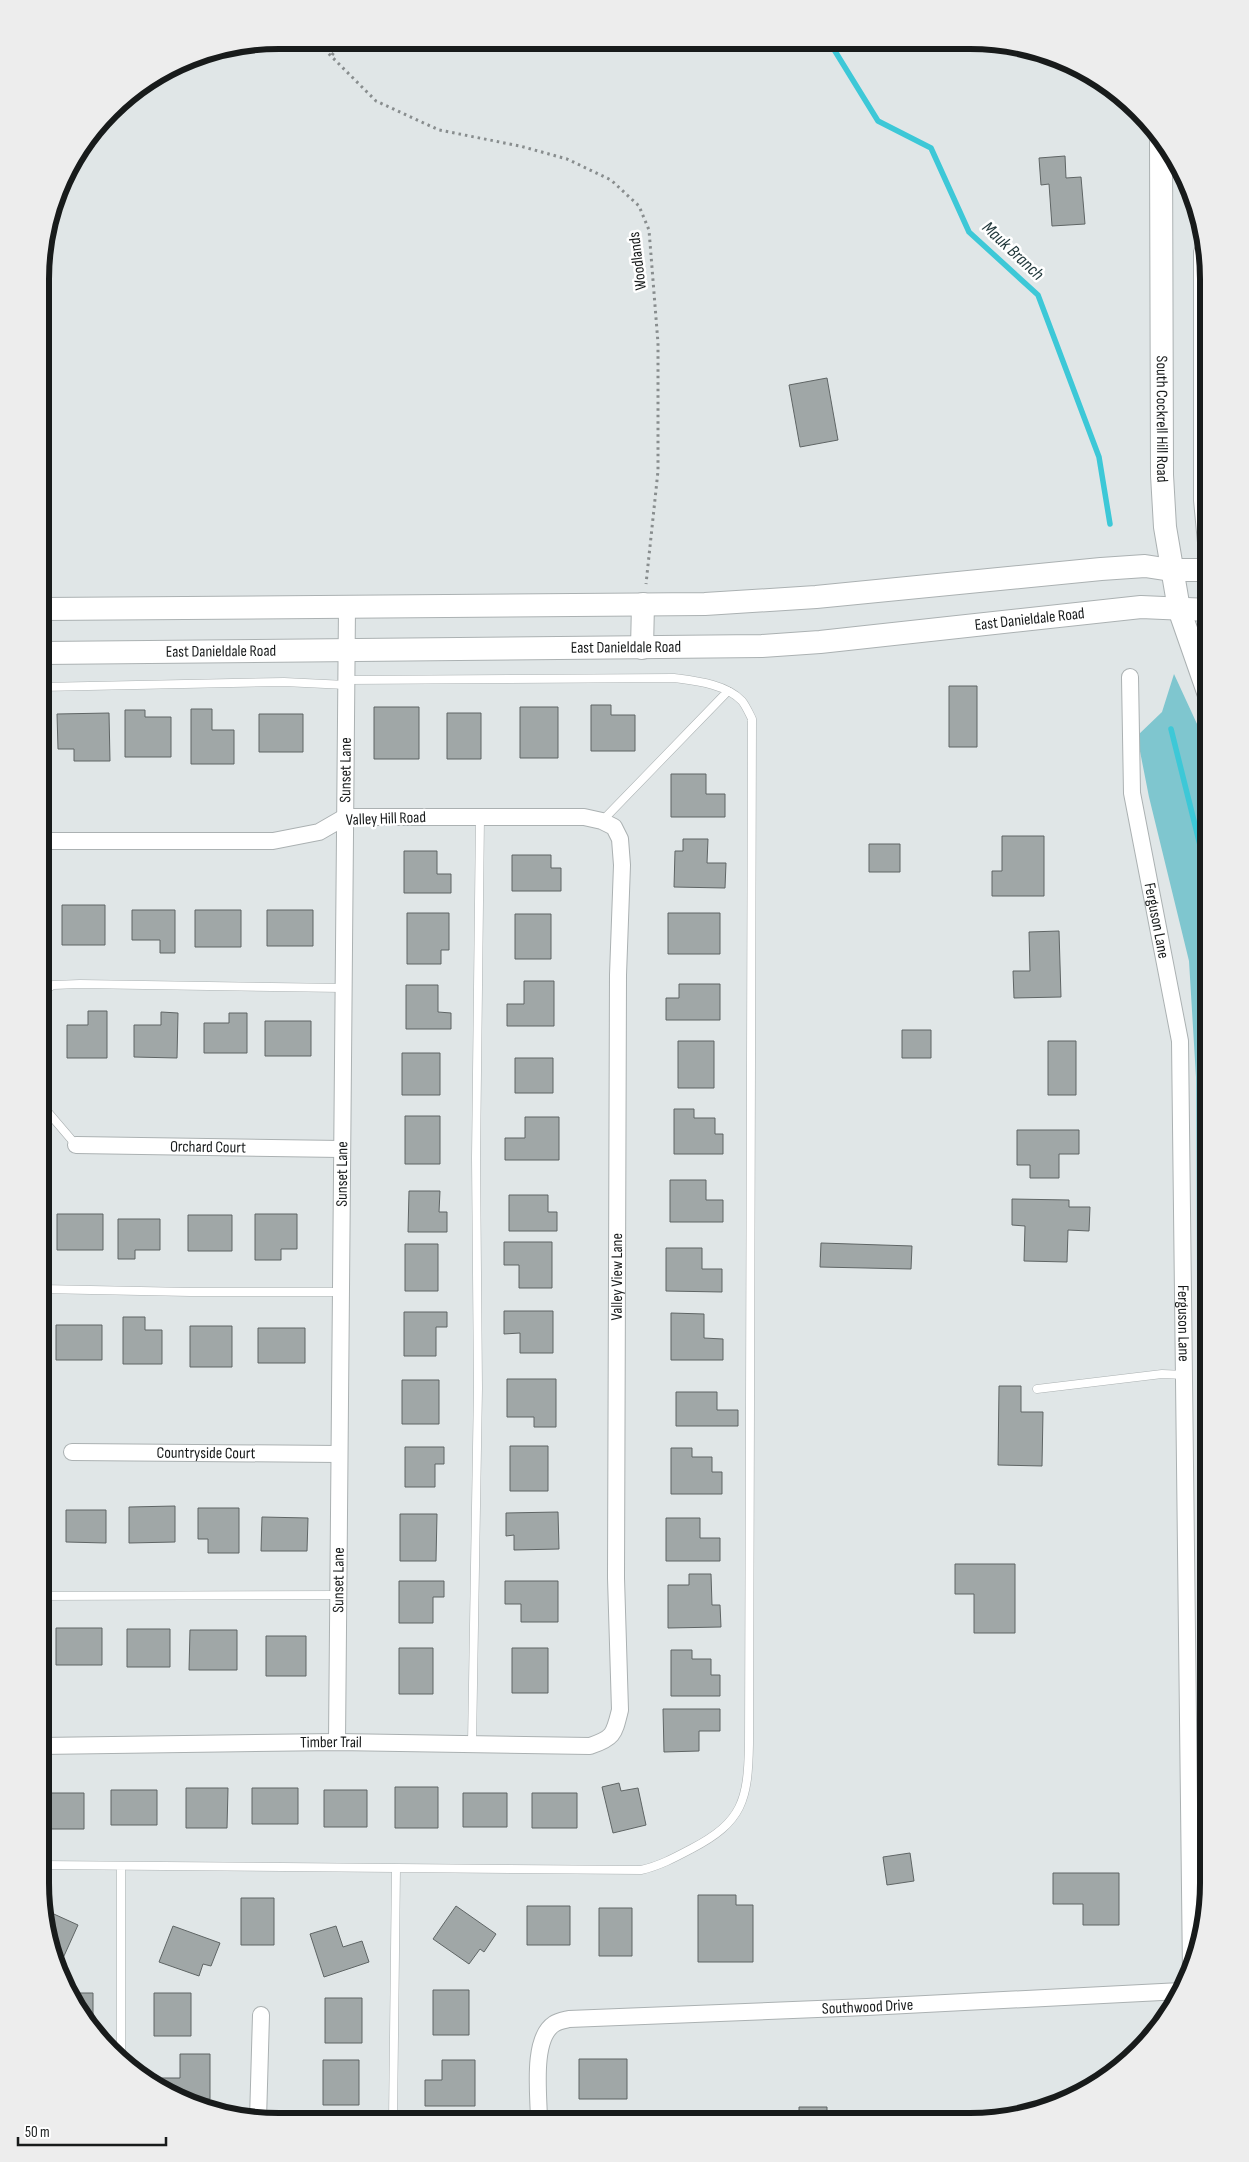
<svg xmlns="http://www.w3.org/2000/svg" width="1249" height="2162" font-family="'Sofia Sans Condensed',sans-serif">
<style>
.green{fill:#7fc6cf}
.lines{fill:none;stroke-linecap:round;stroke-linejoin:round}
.stream{stroke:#3dc8d7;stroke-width:5.5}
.building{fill:#a0a7a7;stroke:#5f6565}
.lane-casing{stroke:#abb1b2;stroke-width:9}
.street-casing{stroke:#abb1b2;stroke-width:18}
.secondary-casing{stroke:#abb1b2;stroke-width:24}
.path{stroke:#888d8e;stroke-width:3;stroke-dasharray:2.5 4;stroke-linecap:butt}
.lane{stroke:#fff;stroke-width:8}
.street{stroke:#fff;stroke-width:16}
.secondary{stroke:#fff;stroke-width:22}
.labels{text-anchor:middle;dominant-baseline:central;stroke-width:5;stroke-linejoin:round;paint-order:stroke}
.street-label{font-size:16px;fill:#181b1b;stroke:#fff}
.water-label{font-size:18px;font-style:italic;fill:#1f3639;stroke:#fff}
.rim{fill:none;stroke:#181b1b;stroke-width:6}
</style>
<rect width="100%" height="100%" fill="#e0e6e7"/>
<path class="green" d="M1174 674 1209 750 1208 1899 1200 1935 1196 1077 1189 961 1149 797 1137 736 1162 712Z"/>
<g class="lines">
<path class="stream" d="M830 43 878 121 931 148 969 232 1038 295 1099 457 1110 524
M1171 729 1209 881"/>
</g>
<path class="building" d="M1065 156 1066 178 1081 177 1085 224 1052 226 1049 184 1041 185 1039 158Z
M827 378 838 440 800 447 789 385Z
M949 686H977V747H949Z
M591 705H611V715H635V751H591Z
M374 707H419V759H374Z
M520 707H558V758H520Z
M191 709H212V730H234V764H191Z
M125 710H145V717H171V757H125Z
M109 713 110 761H74V749H58L57 714Z
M447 713H481V759H447Z
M259 714H303V752H259Z
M671 774H706V794H725V817H671Z
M1002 836H1044V896H992V871H1002Z
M683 839H708L707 863H726L725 888 674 887 675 851H683Z
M869 844H900V872H869Z
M404 851H437V874H451V893H404Z
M512 855H551V868H561V891H512Z
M62 905H105V945H62Z
M132 910H175V953H160V940H132Z
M195 910H241V947H195Z
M267 910H313V946H267Z
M407 913H449V950H441V964H407Z
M668 913H720V954H668Z
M515 914H551V959H515Z
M1059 931 1061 997 1014 998 1013 971H1030L1029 932Z
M524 981H554V1026H507V1004H524Z
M679 984H720V1020H666V998H679Z
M406 985H438V1012L451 1013V1029H406Z
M88 1011H107V1058H67V1025H88Z
M161 1012 178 1013 177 1058 134 1057V1025H161Z
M229 1013H247V1053H204V1023H229Z
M265 1021H311V1056H265Z
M902 1030H931V1058H902Z
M678 1041H714V1088H678Z
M1048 1041H1076V1095H1048Z
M402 1053H440V1095H402Z
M515 1058H553V1093H515Z
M674 1109H694V1118H715V1134H723V1154H674Z
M405 1116H440V1164H405Z
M525 1117H559V1160H505V1138H525Z
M1017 1130H1079V1154H1059V1178H1030V1165H1017Z
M670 1180H706V1200H723V1222H670Z
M409 1191H440L439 1212H447V1232H408Z
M509 1195H548V1212H557V1231H509Z
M1012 1199 1069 1200V1207H1090L1089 1231 1068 1230 1067 1262 1024 1261 1025 1226 1012 1225Z
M57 1214H103V1250H57Z
M255 1214H297V1249H281V1260H255Z
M188 1215H232V1251H188Z
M118 1219H160V1250H135V1259H118Z
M504 1242H552V1288H519V1265H504Z
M821 1243 912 1246 911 1269 820 1267Z
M405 1244H438V1291H405Z
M666 1248H702V1269H722V1292L666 1291Z
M504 1311H553V1353H520V1333L504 1334Z
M404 1312H447V1327H436V1356H404Z
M671 1313 704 1314V1338L723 1339V1360H671Z
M123 1317H145V1330H162V1364H123Z
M56 1325H102V1360H56Z
M190 1326H232V1367H190Z
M258 1328H305V1363H258Z
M507 1379H556V1427H534V1417H507Z
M402 1380H439V1424H402Z
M999 1386H1021V1412H1043L1042 1466 998 1465Z
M676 1392H717V1410H738V1426H676Z
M510 1446H548V1491H510Z
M405 1447H444V1464H435V1487H405Z
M671 1448H692V1457H712V1472H722V1494H671Z
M175 1506V1542L129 1543V1507Z
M198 1508H239V1553H208V1539H198Z
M66 1510H106V1543L66 1542Z
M558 1512 559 1549 514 1550V1535L506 1536V1513Z
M400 1514H437L436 1561H400Z
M262 1517 308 1518 307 1551H261Z
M666 1518H700V1538H720V1561H666Z
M955 1564H1015V1633H974V1594H955Z
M689 1574H711L712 1605H720L721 1627 668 1628V1585H689Z
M399 1581H444V1597H433V1623H399Z
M505 1581H558V1622H521V1604H505Z
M56 1628H102V1665H56Z
M127 1629H170V1667H127Z
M190 1630H237V1670H189Z
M266 1636H306V1676H266Z
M399 1648H433V1694H399Z
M512 1648H548V1693H512Z
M671 1650H692V1659H711V1675H720V1696H671Z
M663 1709H720V1731H699V1751L664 1752Z
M619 1783 621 1791 638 1788 646 1825 613 1833 602 1787Z
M395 1787H438V1828H395Z
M186 1788H228L227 1828H186Z
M252 1788H298V1824H252Z
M111 1790H157V1825H111Z
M324 1790H367V1827H324Z
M45 1793H84V1829H45Z
M463 1793H507V1827H463Z
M532 1793H577V1828H532Z
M910 1853 914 1881 887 1885 883 1857Z
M1053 1873H1119V1925H1083V1904H1053Z
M698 1895H736V1905H753V1962H698Z
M241 1898H274V1945H241Z
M456 1906 496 1934 484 1952 480 1949 469 1964 433 1939Z
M527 1906H570V1945H527Z
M599 1908H632V1956H599Z
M45 1910 78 1925 59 1967 55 1965 53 1960Z
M173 1926 220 1943 211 1966 203 1964 199 1976 159 1962Z
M336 1926 343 1947 362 1941 369 1962 324 1977 310 1934Z
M433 1990H469V2035H433Z
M69 1993H93V2030L80 2016Z
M154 1993H191V2036H154Z
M325 1998H362V2043H325Z
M180 2054H210V2099H180L162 2090V2078H180Z
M579 2059H627V2099H579Z
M323 2060H359V2105H323Z
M442 2060H475V2106H425V2080H442Z
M799 2107H827V2122L788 2121V2118H799Z
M954 2113H993V2118L970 2122H954Z
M578 2118H643V2121H578Z"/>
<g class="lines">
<defs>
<path id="lane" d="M41 687 284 682 346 685
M602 821 728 691
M41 993 53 985 80 984 343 988
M41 1104 76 1145
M41 1289 190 1292H340
M1037 1389 1162 1374 1185 1375
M40 1596 338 1595
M472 1744 478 1388 476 1158 480 817
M40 1865 641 1870C659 1866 674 1858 691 1849 743 1822 748 1800 749 1744L752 719C749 713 746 706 742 701 726 684 696 681 674 678L346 680
M121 2062V1866
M393 2120 396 1868"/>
<g id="street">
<path id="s1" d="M1130 677 1132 793 1180 1041 1191 1974"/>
<path id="s2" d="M76 1145 341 1149"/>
<path id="s3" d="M72 1452 339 1454"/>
<path id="s4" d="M337 1742 347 607"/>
<path id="s5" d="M40 1746 337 1742 590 1746C614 1738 614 1734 620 1710L616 1578 618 975 622 865 620 839 614 827 602 821 584 817H345L319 832 273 841H41"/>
<path d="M258 2120 261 2015"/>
<path id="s6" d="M539 2121C539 2097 531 2039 554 2024 558 2021 565 2020 569 2019L867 2007 1181 1991"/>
</g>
<g id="secondary">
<path id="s7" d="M1161 138 1162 475 1165 527 1179 609 1209 695"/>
<path d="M1205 253V500L1209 542"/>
<path d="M42 609 705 604 816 597 1101 569 1145 566 1171 570H1209"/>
<path d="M642 648 643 604"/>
<path id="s8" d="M42 653 762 646 820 642 1141 607 1209 610"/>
</g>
</defs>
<use href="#lane" class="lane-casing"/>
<use href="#street" class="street-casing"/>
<use href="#secondary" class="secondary-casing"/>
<path class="path" d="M315 40 376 101 439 130 520 146 567 159 611 180 639 206 649 230 658 343V471L646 584
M332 55 344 40"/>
<use href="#lane" class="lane"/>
<use href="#street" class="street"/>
<use href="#secondary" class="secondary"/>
</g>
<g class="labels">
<g class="street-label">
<text transform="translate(638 261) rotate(-97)">Woodlands</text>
<text stroke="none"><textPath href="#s7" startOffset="281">South Cockrell Hill Road</textPath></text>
<text stroke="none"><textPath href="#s8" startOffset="989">East Danieldale Road</textPath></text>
<text stroke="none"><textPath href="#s8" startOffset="584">East Danieldale Road</textPath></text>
<text stroke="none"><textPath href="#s8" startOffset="179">East Danieldale Road</textPath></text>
<text stroke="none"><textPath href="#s4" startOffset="972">Sunset Lane</textPath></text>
<text transform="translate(386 819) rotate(-2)">Valley Hill Road</text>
<text stroke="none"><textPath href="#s1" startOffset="246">Ferguson Lane</textPath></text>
<text stroke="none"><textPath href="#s2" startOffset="132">Orchard Court</textPath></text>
<text stroke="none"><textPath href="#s4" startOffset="568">Sunset Lane</textPath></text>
<text stroke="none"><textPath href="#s5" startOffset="1034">Valley View Lane</textPath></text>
<text stroke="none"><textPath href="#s1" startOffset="651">Ferguson Lane</textPath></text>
<text stroke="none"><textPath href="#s3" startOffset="134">Countryside Court</textPath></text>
<text stroke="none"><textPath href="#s4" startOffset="162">Sunset Lane</textPath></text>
<text stroke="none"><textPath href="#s5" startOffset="291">Timber Trail</textPath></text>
<text stroke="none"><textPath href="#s6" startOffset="416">Southwood Drive</textPath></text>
</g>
<g class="water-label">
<text transform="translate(1013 251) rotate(43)">Mauk Branch</text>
</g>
</g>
<path d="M0 0H1249V2162H0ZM279 49H970A230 230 0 0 1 1200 279V1883A230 230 0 0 1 970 2113H279A230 230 0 0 1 49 1883V279A230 230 0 0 1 279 49Z" fill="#ededed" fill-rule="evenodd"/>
<path class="rim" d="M279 49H970A230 230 0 0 1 1200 279V1883A230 230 0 0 1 970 2113H279A230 230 0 0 1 49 1883V279A230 230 0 0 1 279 49Z"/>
<path d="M18 2137v8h148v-8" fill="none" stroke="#181b1b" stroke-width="2.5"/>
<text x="25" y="2137" font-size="15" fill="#181b1b" stroke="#ffffff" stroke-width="4" paint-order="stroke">50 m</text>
</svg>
